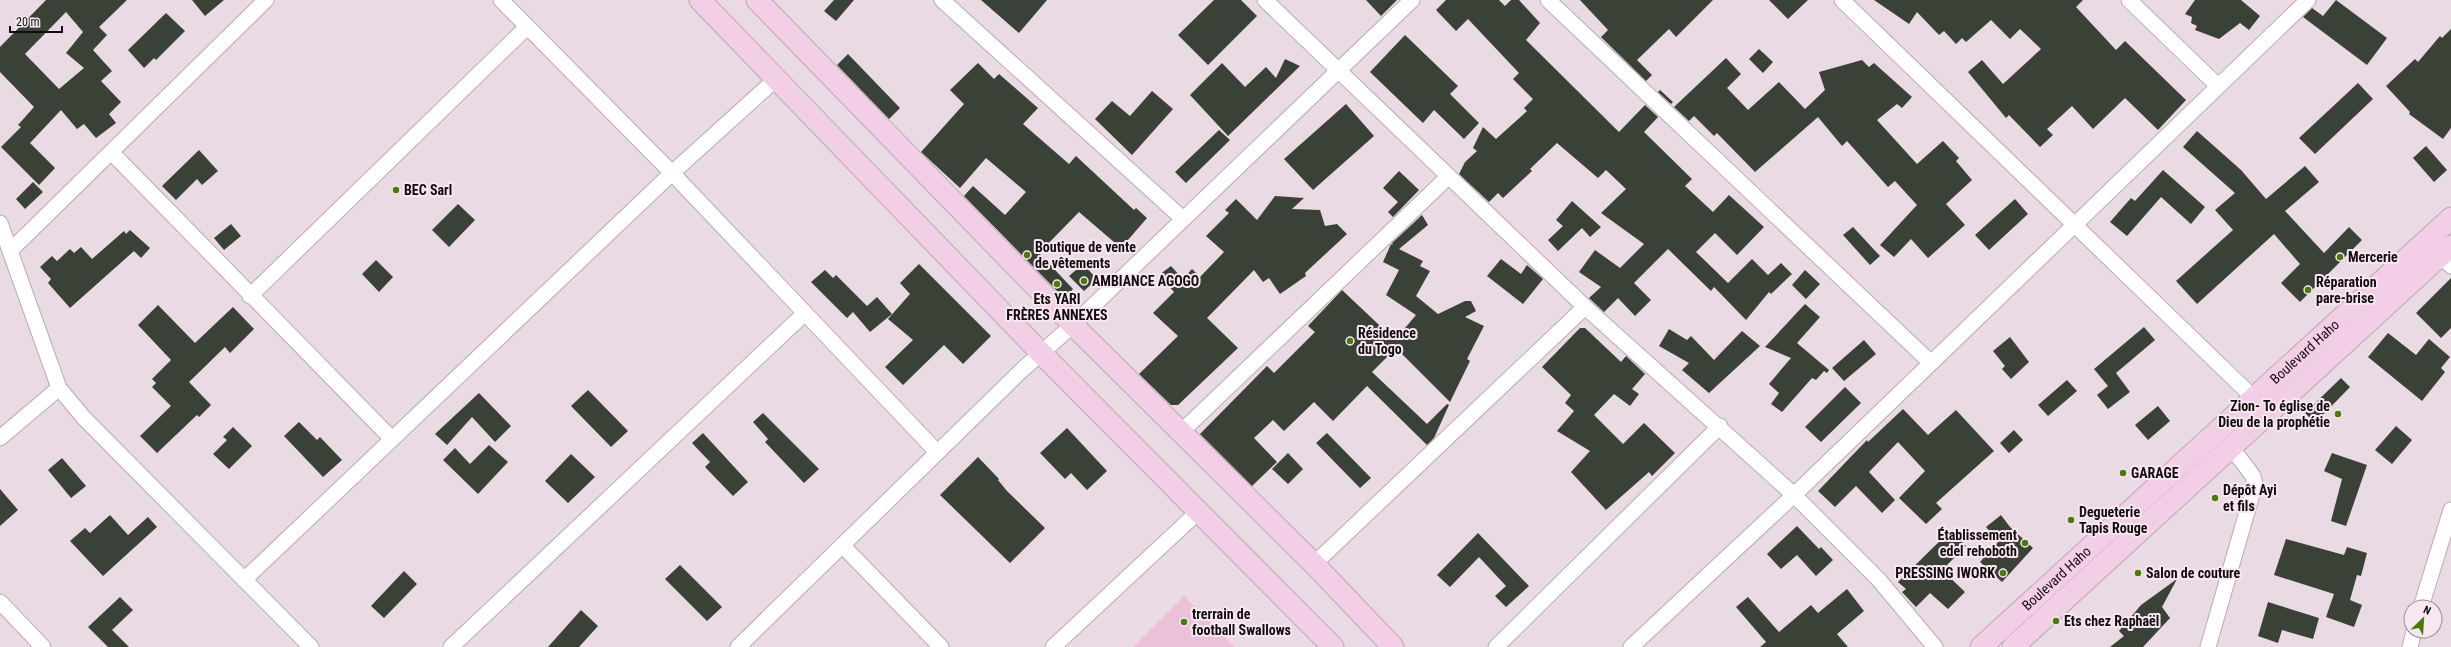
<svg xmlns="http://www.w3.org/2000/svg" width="2451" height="647" font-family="'Roboto Condensed',sans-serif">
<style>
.green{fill:#ebc0d8}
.building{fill:#3a4136;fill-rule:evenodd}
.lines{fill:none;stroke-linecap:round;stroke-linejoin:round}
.street-casing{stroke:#b9aab2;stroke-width:17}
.secondary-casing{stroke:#b9aab2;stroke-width:23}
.street{stroke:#fff;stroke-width:15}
.secondary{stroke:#f3cfe7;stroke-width:21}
.poi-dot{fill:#497b08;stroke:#f8e7f0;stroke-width:1.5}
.labels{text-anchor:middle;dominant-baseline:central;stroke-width:4;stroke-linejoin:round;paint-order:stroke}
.poi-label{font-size:14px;font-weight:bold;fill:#110c0f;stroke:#f8e7f0;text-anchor:start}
.street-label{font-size:14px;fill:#110c0f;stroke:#f8e7f0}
</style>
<rect width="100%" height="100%" fill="#eadae3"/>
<path class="green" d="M1184 596 1235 647H1133Z"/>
<path class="building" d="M46 0H127L99 27 107 35 93 50 112 71 101 81 121 102 109 114 116 123 96 138 84 124 77 129 61 110 30 143 55 168 39 185 1 147 21 127 18 125 34 107 0 72V47ZM66 12 83 32 66 53 84 68 59 89 25 54Z
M192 0H224L205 16Z
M834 0H854L836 21 824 11Z
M981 0H1047L1019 33Z
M1214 0H1241L1257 16 1208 65 1178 35Z
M1366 0H1397L1381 16Z
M1446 0H1499L1505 6 1511 0H1519L1540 23 1526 40 1619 132 1645 105 1658 117 1644 132 1692 179 1685 186 1713 212 1729 195 1764 227 1737 255 1715 233 1696 252 1728 283 1752 259 1768 275 1781 263 1792 274 1771 294 1769 292 1746 320 1714 287 1711 291 1668 249 1634 283 1651 300 1635 316 1618 298 1604 312 1589 298 1601 287 1579 272 1595 250 1620 268 1644 244 1601 213 1626 189 1606 170 1598 178 1557 143 1530 169 1532 171 1503 198 1498 193 1489 202 1459 174 1465 162 1477 151 1473 148 1483 127 1496 139 1527 111 1524 108 1533 99 1513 79 1519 73 1468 19 1456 31 1436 10Z
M1580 0H1713L1676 37 1669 29 1637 60 1652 75 1646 81 1601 37 1608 30Z
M1769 0H1808L1788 19Z
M1874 0H2083L2076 7 2116 50 2125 41 2186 100 2158 130 2125 98 2093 129 2072 106 2047 129 2053 135 2040 147 2009 115 2006 118 1968 72 1982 60 2003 84 2041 49 2020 29 2010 39 1991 20 1966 42 1962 38 1956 44 1944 31 1939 35 1917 12 1909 24Z
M2195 0H2241L2260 16 2249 30 2240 23 2219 39 2195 30 2197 26 2191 23 2192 17 2185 14Z
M2336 0 2387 38 2367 65 2303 17 2312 8 2323 16Z
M166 13 185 31 156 60 154 58 144 68 128 50Z
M2451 29V128L2443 139 2409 114 2410 112 2386 86 2415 59 2418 62 2440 36 2442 38Z
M1405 35 1458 86 1450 94 1479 123 1464 139 1434 110 1423 123 1370 72Z
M1759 49 1773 62 1763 73 1749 59Z
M848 54 900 108 889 119 837 65Z
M1726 58 1741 74 1727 88 1748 110 1779 82 1805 109 1825 90 1819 72 1862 60 1869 67 1874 63 1912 97 1902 108 1897 104 1877 120 1917 164 1943 141 1959 158 1956 161 1972 180 1946 204 1965 225 1928 258 1911 239 1894 257 1880 245 1917 205 1895 181 1888 187 1847 141 1842 146 1818 117 1755 172 1717 133 1714 136 1694 116 1689 121 1674 107Z
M1285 59 1300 66 1228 136 1190 95 1222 63 1245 87 1266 67 1276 78Z
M978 63 994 79 999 74 1038 108 1023 124 1069 164 1076 156 1134 210 1136 208 1147 218 1121 248 1079 212 1039 253 1073 289 1064 298 964 196 973 186 1005 215 1026 192 986 158 960 188 921 152 964 104 950 90Z
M2358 83 2373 99 2315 154 2299 138Z
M1660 90 1673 102 1671 104 1658 92Z
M1152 91 1173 109 1132 155 1095 119 1112 101 1130 116Z
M1346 104 1374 136 1313 190 1284 159Z
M1219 130 1230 140 1186 183 1175 172Z
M2197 131 2241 170 2266 199 2305 166 2319 182 2285 211 2324 253 2349 227 2362 240 2300 302 2281 283 2300 264 2274 234 2197 304 2176 281 2233 230 2215 210 2235 193 2183 147Z
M2426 146 2447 170 2434 182 2413 158Z
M199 150 218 171 202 185 197 179 176 200 162 186Z
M2163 170 2205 207 2191 224 2161 197 2127 236 2110 222 2131 198 2135 201Z
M1399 171 1419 190 1393 217 1388 212 1398 202 1383 188Z
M33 182 43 192 25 209 16 199Z
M1275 196 1304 198 1292 209 1320 210 1325 226 1337 224 1347 234 1305 273 1306 276 1280 294 1269 278 1263 282 1254 270 1207 318 1238 348 1178 405H1171L1139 374 1178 336 1153 313 1174 292 1159 275 1171 266 1183 279 1192 269 1200 277 1224 252 1206 236 1229 213 1225 210 1236 199 1257 220Z
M2015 199 2028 214 1989 250 1975 235Z
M1572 201 1601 227 1590 237 1582 228 1558 251 1548 240 1563 226 1556 220Z
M458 204 475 220 449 247 432 230Z
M1422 215 1428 225 1399 249 1423 261 1420 266 1430 271 1416 296 1438 314 1465 301H1471L1476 311 1465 317 1484 326 1467 359 1470 361 1450 402 1396 348 1372 372 1427 424 1447 404 1449 405 1434 438 1427 445 1367 386 1333 421 1314 402 1284 431 1273 420 1254 438 1277 462 1252 486 1200 434 1267 366 1274 373 1315 332 1308 326 1342 290 1395 340 1416 315 1386 295 1399 270 1383 262 1391 244 1393 245 1392 243Z
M231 224 241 236 224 250 214 238Z
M1853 227 1880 256 1870 265 1843 235Z
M130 230 150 248 141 258 134 251 70 308 48 283 51 279 40 267 52 256 57 261 70 249 74 253 81 247 92 259 124 231 126 234Z
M1501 259 1521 274 1527 265 1543 279 1523 304 1487 276Z
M376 260 393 277 379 292 362 274Z
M919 264 991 336 963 364 944 345 903 385 885 367 913 340 888 319 910 294 900 283Z
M1083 264 1097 279 1084 291 1069 276Z
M825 270 833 278 836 275 867 306 877 297 892 314 870 332 853 312 847 318 811 282Z
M1805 270 1820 284 1806 299 1792 285Z
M2451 278V328L2441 338 2416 313Z
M1805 304 1820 317 1797 343 1829 370 1827 373 1824 371 1816 380 1812 378 1782 412 1771 404 1779 393 1769 384 1791 358 1765 347Z
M158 305 195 343 233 307 254 329 230 353 225 347 189 382 211 405 199 417 197 415 157 453 140 436 171 406 152 387 156 383 152 379 171 360 138 325Z
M2144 327 2155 340 2116 373 2130 392 2108 409 2097 395 2108 386 2094 369Z
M1580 328H1585L1621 362 1626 356 1645 374 1632 389 1639 394 1630 406 1614 394 1594 415 1623 444 1644 423 1675 453 1652 476 1649 472 1606 510 1571 472 1590 451 1557 431 1574 411 1565 403 1571 395 1542 367Z
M1669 329 1687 340 1691 336 1714 360 1742 331 1760 346 1709 393 1682 370 1689 363 1659 346Z
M2388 333 2416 355 2429 339 2450 357 2441 368 2445 372 2422 401 2368 357Z
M2010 337 2029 362 2011 379 2002 369 2005 366 1993 351Z
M1864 340 1876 354 1844 381 1832 368Z
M2341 378 2350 387 2315 423 2305 413Z
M2067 380 2077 391 2048 416 2038 405Z
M1845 387 1861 403 1821 442 1805 427Z
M588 390 628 431 611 447 571 406Z
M479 393 511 426 495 442 472 417 447 445 435 434Z
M2158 406 2170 421 2148 440 2135 425Z
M1903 409 1928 435 1956 410 1994 451 1936 503 1942 509 1926 524 1899 498 1925 471 1898 442 1869 472 1895 500 1882 513 1856 486 1835 507 1818 491 1867 440 1868 442Z
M763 413 819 469 804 483 765 442 768 439 753 422Z
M299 422 317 440 320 437 342 460 323 477 284 436Z
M2396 426 2412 440 2392 464 2375 450Z
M233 427 252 446 229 469 213 454 227 440 223 437Z
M1067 428 1107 471 1087 490 1071 473 1065 479 1040 453Z
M2014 430 2023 440 2009 453 2000 443Z
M703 433 748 482 733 496 705 467 710 462 692 443Z
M1327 433 1371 478 1360 488 1316 443Z
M489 445 508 462 478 494 443 460 455 448 470 464Z
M1288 453 1303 469 1288 484 1272 469Z
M2332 453 2367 465 2346 526 2331 521 2342 479 2324 471Z
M571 454 595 477 568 503 545 481Z
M978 457 999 479 998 480 1007 491 1045 528 1010 563 940 495Z
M62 458 86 486 71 498 48 470Z
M0 489 18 510 0 526Z
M110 515 128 535 148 517 157 527 103 576 70 541 85 528 90 533Z
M2001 515 2010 527 2033 548 2002 582 1980 562 1998 542 1986 527Z
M1797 526 1819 549 1821 547 1833 560 1816 576 1797 555 1781 569 1767 554Z
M1950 531 1966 546 1942 570 1965 592 1948 609 1930 593 1916 607 1902 592 1906 589 1898 582Z
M1478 533 1529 586 1506 607 1495 596 1506 586 1479 557 1450 587 1437 575Z
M2286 539 2344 555 2347 547 2367 553 2361 576 2357 575 2350 600 2362 605 2354 627 2326 617 2334 594 2274 575Z
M680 565 722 607 707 621 665 579Z
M404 571 417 584 384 618 371 606Z
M2177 579 2162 607 2170 618 2143 647H2110L2124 636 2119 631 2141 605Z
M1847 589 1864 611 1837 634 1848 647H1760L1766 642 1736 607 1748 597 1779 632 1811 605 1818 613Z
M120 597 133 610 112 630 129 647H108L88 627Z
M2268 602 2319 618 2313 639 2282 630 2278 643 2258 636Z
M581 610 598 626 579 647H548Z"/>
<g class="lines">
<defs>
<path id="street" d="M501 0 672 173 937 452
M942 0 1182 218
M1265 0 1585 307 1794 495 1879 580 1935 647
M1548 0 1930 362
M1842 0 2261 405
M2129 0 2218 86
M112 153 391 438
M0 223 59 388 84 418 311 647
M2434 249 2451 266
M11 250 266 0
M250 296 527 27
M1180 433 1449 176
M0 438 59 388
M842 545 941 647
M1314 564 1585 307
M244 580 672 173 777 78
M0 602 43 647
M2421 607 2451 510
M451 647 805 313
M738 647 1023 369 1073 325 1412 0
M1053 647 1199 511
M1496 647 1720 426
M1631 647 1794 495 2308 0
M2208 647 2255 484 2253 476 2231 447
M2410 647 2414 631"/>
<g id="secondary">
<path d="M700 0 1041 353 1333 647"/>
<path d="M757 0 1073 325 1314 564 1393 647"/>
<path id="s1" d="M1981 647 2451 218"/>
<path d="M2013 647 2451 246"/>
</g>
</defs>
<use href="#street" class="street-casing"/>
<use href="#secondary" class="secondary-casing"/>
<use href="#street" class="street"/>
<use href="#secondary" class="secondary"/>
</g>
<g class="poi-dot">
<circle cx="396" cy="190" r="4"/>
<circle cx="1027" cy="255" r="4"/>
<circle cx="2340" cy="257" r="4"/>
<circle cx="1084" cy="281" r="4"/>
<circle cx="1057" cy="284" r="4"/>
<circle cx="2308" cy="290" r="4"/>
<circle cx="1350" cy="341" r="4"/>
<circle cx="2338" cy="414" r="4"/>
<circle cx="2123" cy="473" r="4"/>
<circle cx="2215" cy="498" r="4"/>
<circle cx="2071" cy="520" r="4"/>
<circle cx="2025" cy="543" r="4"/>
<circle cx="2003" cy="573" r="4"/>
<circle cx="2138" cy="573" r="4"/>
<circle cx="2056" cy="621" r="4"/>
<circle cx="1184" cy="622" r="4"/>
</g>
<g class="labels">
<g class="poi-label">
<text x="404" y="190">BEC Sarl</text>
<text x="1035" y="247">Boutique de vente<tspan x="1035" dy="16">de vêtements</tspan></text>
<text x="2348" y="257">Mercerie</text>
<text x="1092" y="281">AMBIANCE AGOGO</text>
<text x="2316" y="282">Réparation<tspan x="2316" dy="16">pare-brise</tspan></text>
<text x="1057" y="299" text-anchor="middle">Ets YARI<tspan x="1057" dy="16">FRÈRES ANNEXES</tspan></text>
<text x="1358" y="333">Résidence<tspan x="1358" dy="16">du Togo</tspan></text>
<text x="2330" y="406" text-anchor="end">Zion- To église de<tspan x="2330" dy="16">Dieu de la prophétie</tspan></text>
<text x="2131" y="473">GARAGE</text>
<text x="2223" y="490">Dépôt Ayi<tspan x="2223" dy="16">et fils</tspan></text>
<text x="2079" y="512">Degueterie<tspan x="2079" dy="16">Tapis Rouge</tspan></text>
<text x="2017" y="535" text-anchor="end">Établissement<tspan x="2017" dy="16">edel rehoboth</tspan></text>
<text x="1995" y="573" text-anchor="end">PRESSING IWORK</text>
<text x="2146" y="573">Salon de couture</text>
<text x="1192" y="614">trerrain de<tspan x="1192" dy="16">football Swallows</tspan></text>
<text x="2064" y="621">Ets chez Raphaël</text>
</g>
<g class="street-label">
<text stroke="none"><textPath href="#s1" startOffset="438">Boulevard Haho</textPath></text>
<text stroke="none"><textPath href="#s1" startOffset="102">Boulevard Haho</textPath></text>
</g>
</g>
<g transform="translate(2423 619) rotate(25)"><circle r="19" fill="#f8e7f0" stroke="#9c8f96"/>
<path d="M0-3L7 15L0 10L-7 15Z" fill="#497b08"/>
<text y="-6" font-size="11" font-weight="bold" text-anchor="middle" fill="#110c0f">N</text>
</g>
<path d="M10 26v6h52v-6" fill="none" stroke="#110c0f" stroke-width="2"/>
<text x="16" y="26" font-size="12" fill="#110c0f" stroke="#f8e7f0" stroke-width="3" paint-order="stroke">20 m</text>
</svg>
